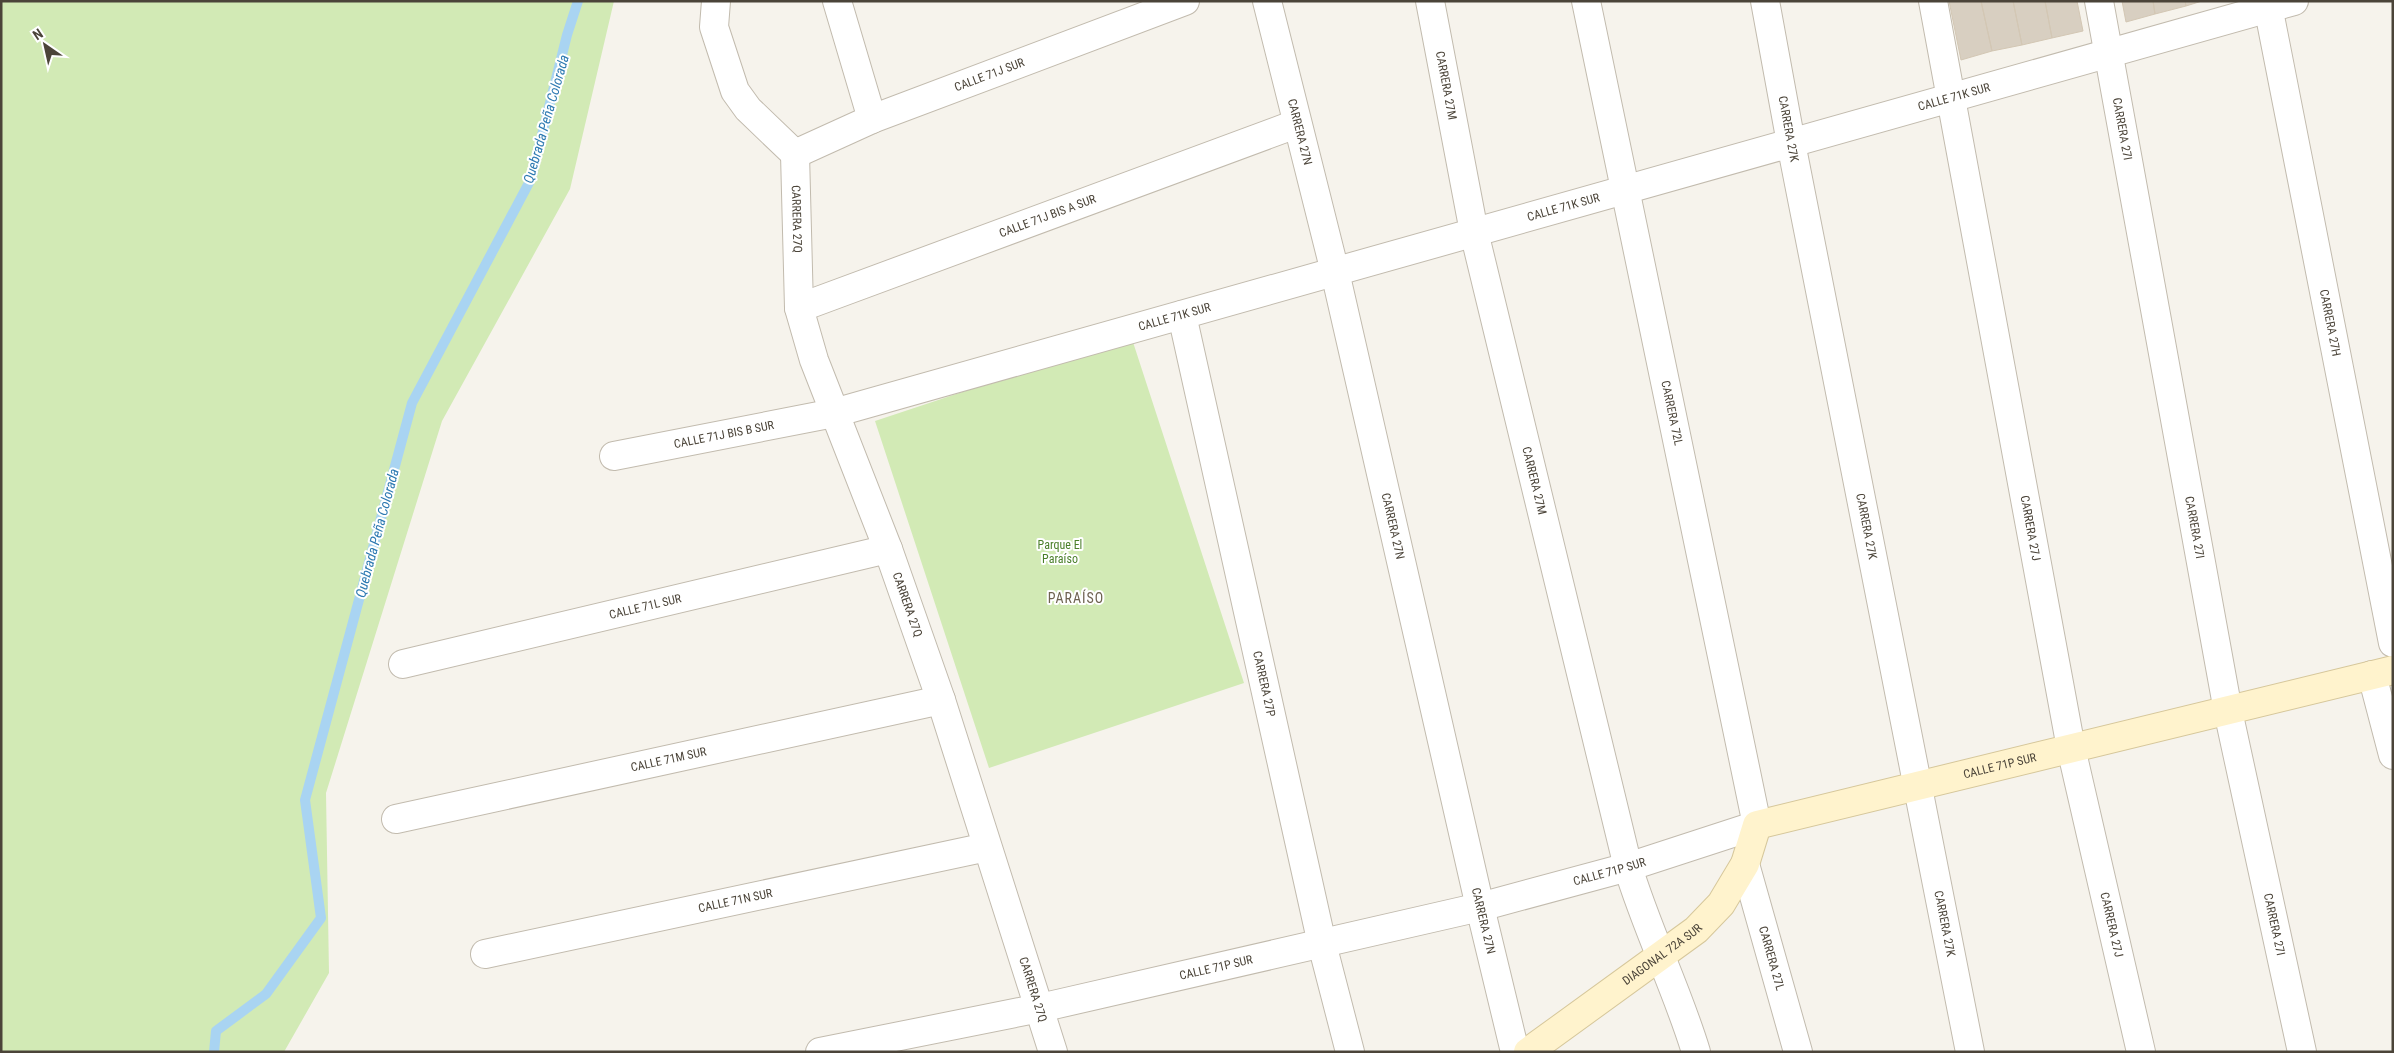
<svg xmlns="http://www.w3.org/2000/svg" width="2394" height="1053" font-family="'Roboto Condensed',sans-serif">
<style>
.green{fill:#d2eab5}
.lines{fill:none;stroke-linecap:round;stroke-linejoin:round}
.stream{stroke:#a9d4f2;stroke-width:10}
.building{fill:#d8cfc1;stroke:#d3c7b4}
.street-casing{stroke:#c2bbae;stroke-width:30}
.secondary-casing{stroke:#d6c79b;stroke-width:30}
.street{stroke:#fff;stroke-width:28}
.secondary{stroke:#fff3cd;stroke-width:28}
.labels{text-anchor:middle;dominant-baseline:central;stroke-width:4;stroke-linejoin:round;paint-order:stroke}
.street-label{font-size:12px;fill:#4b4439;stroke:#fff}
.park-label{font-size:12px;fill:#4a7f2a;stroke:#fff}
.water-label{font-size:14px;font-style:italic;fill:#2e7ab2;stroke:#fff}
.neighbourhood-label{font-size:14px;letter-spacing:1px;fill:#6e6250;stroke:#fff}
</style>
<rect width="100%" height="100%" fill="#f6f3ec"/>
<path class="green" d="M1 1H614L570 189 442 421 326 793 329 973 284 1052H1Z
M1131 336 1244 683 989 768 875 421Z"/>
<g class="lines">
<path class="stream" d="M214 1052 216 1031 266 994 321 918 305 800 412 403 531 179 567 35 578 1"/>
</g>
<path class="building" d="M1949 1H1981L1992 51 1961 60Z
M1981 1H2013L2022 45 1992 51Z
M2013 1H2045L2052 38 2022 45Z
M2045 1H2077L2083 31 2052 38Z
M2122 1H2153L2155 14 2126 22Z
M2153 1H2185L2186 6 2155 14Z
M2185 1H2202L2186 6Z"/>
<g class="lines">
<defs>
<g id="street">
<path d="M716 1 714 27 735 91 748 109 795 154"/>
<path d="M837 1 872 119"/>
<path id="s1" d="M1267 1 1335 272 1480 907 1515 1052"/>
<path id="s2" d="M1430 1 1474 232 1628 867C1647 930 1677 989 1696 1052"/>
<path id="s3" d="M1765 1 1791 143 1970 1052"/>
<path id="s4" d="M1933 1 2071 748 2141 1052"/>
<path id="s5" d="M2099 1 2228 711 2302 1052"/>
<path id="s6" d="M2267 1 2393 643"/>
<path id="s7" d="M795 154 799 308 814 360 888 549 941 700 1053 1052"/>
<path id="s8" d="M795 154 872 119 1185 1"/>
<path id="s9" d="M799 308 1296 124"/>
<path id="s10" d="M1182 315 1322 944 1350 1052"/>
<path id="s11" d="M614 456 834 413 2294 1"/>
<path id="s12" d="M403 664 888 549"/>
<path d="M2372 675 2393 755"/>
<path id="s13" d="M396 819 941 700"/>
<path id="s14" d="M1745 864 1798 1052"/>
<path id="s15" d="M485 954 987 847"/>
<path id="s16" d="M820 1052 1040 1008 1480 907 1628 867 1757 825 1586 1"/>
</g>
<g id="secondary">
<path id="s17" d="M1528 1052 1696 930 1721 904 1745 864 1757 825 2393 670"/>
</g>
</defs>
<use href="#street" class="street-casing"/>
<use href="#secondary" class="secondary-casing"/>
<use href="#street" class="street"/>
<use href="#secondary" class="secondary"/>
</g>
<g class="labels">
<g class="street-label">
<text stroke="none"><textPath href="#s8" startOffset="210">CALLE 71J SUR</textPath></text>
<text stroke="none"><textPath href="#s2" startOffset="86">CARRERA 27M</textPath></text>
<text stroke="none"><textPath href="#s11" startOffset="1388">CALLE 71K SUR</textPath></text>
<text stroke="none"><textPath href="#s3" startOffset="130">CARRERA 27K</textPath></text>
<text stroke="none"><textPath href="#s5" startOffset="130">CARRERA 27I</textPath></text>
<text stroke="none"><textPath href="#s1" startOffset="135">CARRERA 27N</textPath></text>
<text stroke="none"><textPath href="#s11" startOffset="982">CALLE 71K SUR</textPath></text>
<text stroke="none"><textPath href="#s9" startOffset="265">CALLE 71J BIS A SUR</textPath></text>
<text stroke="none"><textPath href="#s7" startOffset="65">CARRERA 27Q</textPath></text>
<text stroke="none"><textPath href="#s11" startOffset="578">CALLE 71K SUR</textPath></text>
<text stroke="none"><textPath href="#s6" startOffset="328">CARRERA 27H</textPath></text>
<text transform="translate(1672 413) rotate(78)">CARRERA 72L</text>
<text stroke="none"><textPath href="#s11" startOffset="112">CALLE 71J BIS B SUR</textPath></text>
<text stroke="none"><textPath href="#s2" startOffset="491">CARRERA 27M</textPath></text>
<text stroke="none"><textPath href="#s1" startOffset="540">CARRERA 27N</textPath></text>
<text stroke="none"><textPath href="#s3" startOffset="535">CARRERA 27K</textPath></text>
<text stroke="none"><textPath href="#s4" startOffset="536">CARRERA 27J</textPath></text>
<text stroke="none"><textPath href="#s5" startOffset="535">CARRERA 27I</textPath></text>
<text stroke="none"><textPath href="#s7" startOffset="470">CARRERA 27Q</textPath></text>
<text stroke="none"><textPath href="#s12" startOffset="249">CALLE 71L SUR</textPath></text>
<text stroke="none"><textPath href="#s10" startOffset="378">CARRERA 27P</textPath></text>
<text stroke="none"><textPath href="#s13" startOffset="279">CALLE 71M SUR</textPath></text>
<text stroke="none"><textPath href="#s17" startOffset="581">CALLE 71P SUR</textPath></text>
<text stroke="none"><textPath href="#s16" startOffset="810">CALLE 71P SUR</textPath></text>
<text stroke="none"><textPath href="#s15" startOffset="256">CALLE 71N SUR</textPath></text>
<text stroke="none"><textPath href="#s1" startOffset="945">CARRERA 27N</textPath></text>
<text stroke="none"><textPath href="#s3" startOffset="940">CARRERA 27K</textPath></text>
<text stroke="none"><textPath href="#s4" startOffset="941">CARRERA 27J</textPath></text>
<text stroke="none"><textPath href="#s5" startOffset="940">CARRERA 27I</textPath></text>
<text stroke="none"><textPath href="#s17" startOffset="166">DIAGONAL 72A SUR</textPath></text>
<text stroke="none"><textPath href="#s14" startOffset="98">CARRERA 27L</textPath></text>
<text stroke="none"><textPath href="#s16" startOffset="405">CALLE 71P SUR</textPath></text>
<text stroke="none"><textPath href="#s7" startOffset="875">CARRERA 27Q</textPath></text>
</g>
<g class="park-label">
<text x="1060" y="545">Parque El<tspan x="1060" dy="14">Paraíso</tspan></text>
</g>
<g class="water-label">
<text transform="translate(546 119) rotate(-74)">Quebrada Peña Colorada</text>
<text transform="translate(377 533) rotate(-75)">Quebrada Peña Colorada</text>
</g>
<g class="neighbourhood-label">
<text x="1076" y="598">PARAÍSO</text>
</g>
</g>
<rect width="2394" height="1053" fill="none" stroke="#4b4439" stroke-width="5"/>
<g transform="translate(45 45) rotate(326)" stroke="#ffffff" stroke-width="4" paint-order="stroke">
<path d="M0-4L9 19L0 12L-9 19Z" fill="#4b4439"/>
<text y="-8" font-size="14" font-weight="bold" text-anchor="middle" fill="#4b4439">N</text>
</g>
</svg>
